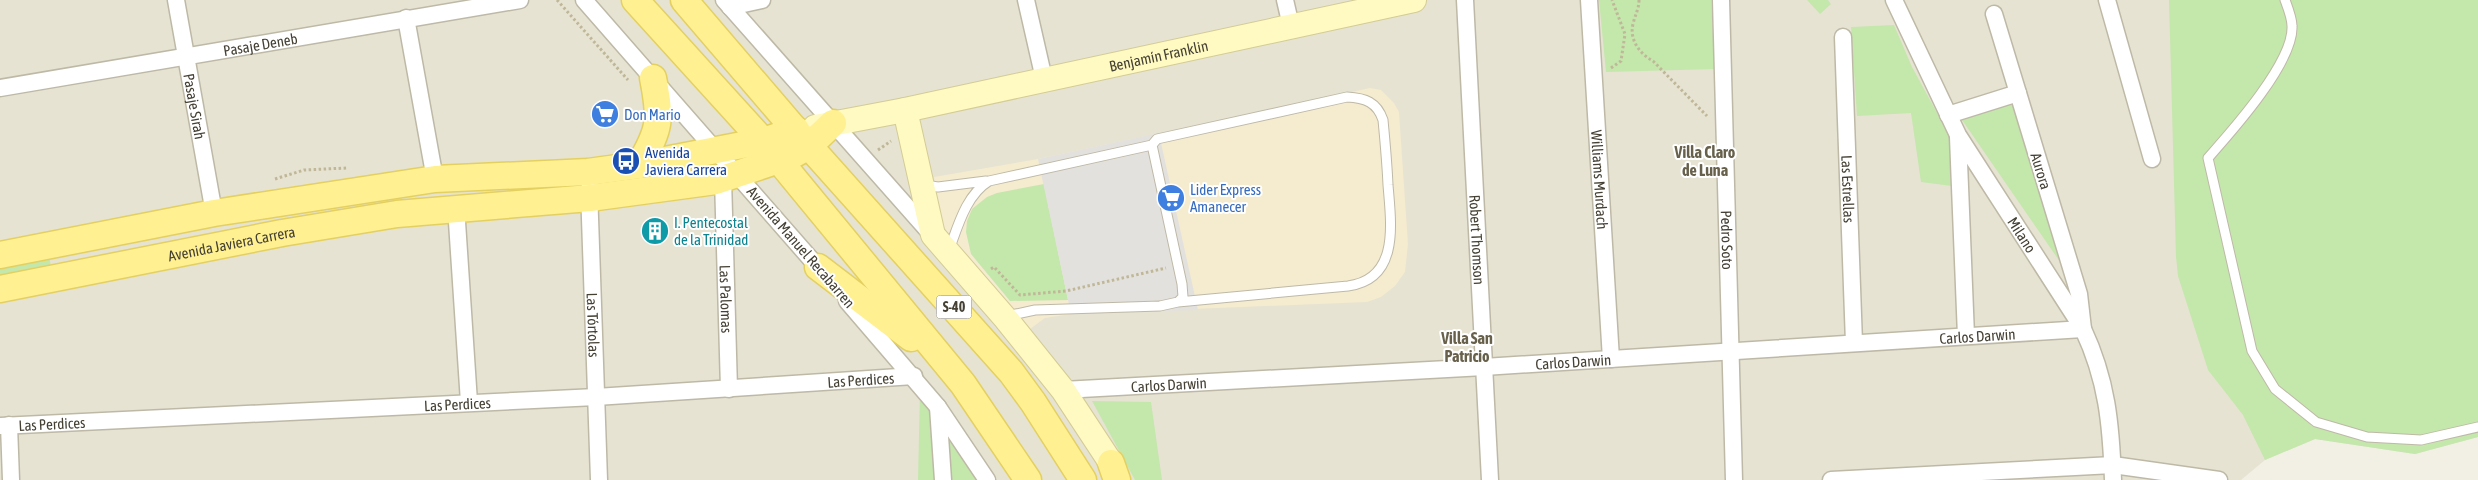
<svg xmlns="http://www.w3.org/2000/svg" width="2478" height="480" font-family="'Asap Condensed',sans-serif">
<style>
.residential{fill:#e6e3d2}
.commercial{fill:#f5ebcf}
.green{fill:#c4e7ac}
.parking{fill:#e3e1dd}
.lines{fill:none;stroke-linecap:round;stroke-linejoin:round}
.lane-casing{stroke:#beb9a7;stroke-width:11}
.street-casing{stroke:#beb9a7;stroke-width:19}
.secondary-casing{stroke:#d3cc94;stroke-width:26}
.primary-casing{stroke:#e4d061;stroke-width:29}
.path{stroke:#bfb798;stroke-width:3;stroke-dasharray:2.5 2.5;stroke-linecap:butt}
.lane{stroke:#fff;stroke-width:9}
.street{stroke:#fff;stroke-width:16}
.secondary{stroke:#fff9c2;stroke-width:24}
.primary{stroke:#fff091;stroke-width:26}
.labels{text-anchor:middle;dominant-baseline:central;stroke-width:4;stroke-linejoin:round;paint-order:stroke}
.shield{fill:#fff;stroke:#7c7971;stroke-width:1}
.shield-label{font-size:14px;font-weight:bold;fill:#444034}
.street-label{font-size:15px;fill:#444034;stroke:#fff}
.shop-label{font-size:15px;fill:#366cbe;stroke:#fff;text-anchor:start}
.transit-label{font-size:15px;fill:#164399;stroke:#fff;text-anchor:start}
.culture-label{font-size:15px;fill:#0d838f;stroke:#fff;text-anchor:start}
.neighbourhood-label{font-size:16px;font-weight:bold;fill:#67604b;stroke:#fff}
</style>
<rect width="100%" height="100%" fill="#f2f0e4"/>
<path class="residential" d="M0 0H2478V437L2415 454 2315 439 2265 460 2241 480H0Z"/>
<path class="commercial" d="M1370 88 1381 90 1394 103 1399 112 1408 244 1405 272 1395 286 1381 297 1367 302 1071 314 1045 318 1030 329 952 241 940 219 934 177 1038 159Z"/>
<path class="green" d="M1599 0H1711L1715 69 1606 72Z
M1807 0H1828L1831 4 1820 14Z
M2169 0H2478V437L2415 454 2315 439 2265 460 2243 415 2208 370 2178 276 2176 257Z
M1894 25 1912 67 1954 144 1952 186 1921 182 1911 113 1857 116 1851 27Z
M2015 101 2067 272 1960 117Z
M1044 184 1068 300 1010 301 971 254 966 232 967 221 972 209 987 197 997 193Z
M49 256 51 267 0 277V266Z
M920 392 982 480H918Z
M1092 401 1151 402 1162 480H1135Z"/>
<path class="parking" d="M1163 132 1161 143 1198 310 1071 314 1038 159Z"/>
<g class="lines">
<defs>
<path id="lane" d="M2285 0C2288 8 2292 18 2292 26 2294 62 2232 131 2208 158L2252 351 2275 389 2316 422 2367 437 2421 440 2478 427
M1152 145 1157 139 1347 97C1365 98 1377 102 1383 120 1385 141 1387 163 1388 185 1391 223 1400 279 1348 286L1178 302
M925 185 938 187 986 181
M949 250C958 226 966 195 989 181L1152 145 1182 284 1183 297 1178 302 1160 306 1035 310 1016 314 1007 319"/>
<g id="street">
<path id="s1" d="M176 0 214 213"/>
<path d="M584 0 823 273"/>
<path d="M724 0 931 234"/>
<path d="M1026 0 1044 79"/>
<path d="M1285 0 1291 26"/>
<path id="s2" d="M1465 0 1490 480"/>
<path id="s3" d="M1589 0 1611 359"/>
<path id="s4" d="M1721 0 1734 480"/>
<path id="s5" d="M1894 0 1958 135 2083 329C2107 380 2111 424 2113 480"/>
<path d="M2107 0 2152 159"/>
<path d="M730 7 762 0"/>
<path d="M406 18 435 179"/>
<path id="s6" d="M1843 37 1854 343"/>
<path id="s7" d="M0 88 520 0"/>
<path d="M1948 115 2018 93"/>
<path d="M1958 137 1966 336"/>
<path id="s8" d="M723 179 729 389"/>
<path id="s9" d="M589 189 599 480"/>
<path d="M456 207 469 402"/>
<path d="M847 301 938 407 987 480"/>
<path id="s10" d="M1063 390 1484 367 2083 329 2079 294 1994 14"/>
<path d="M938 407 943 480"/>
<path d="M9 425 11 480"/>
<path id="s11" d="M0 426 596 397 914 376"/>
<path d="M1831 480 2113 465 2219 480"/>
</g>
<g id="secondary">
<path d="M905 110 933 235 1006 319 1063 390 1111 463"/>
<path id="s12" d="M815 127 905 110 1414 0"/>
</g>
<g id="primary">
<path d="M635 0 763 141 963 384 1028 480"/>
<path d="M684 0 809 146 1011 372 1033 402 1083 480"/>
<path d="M639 165C661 129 661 118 653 78"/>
<path d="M0 255 214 213 435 179 588 172 639 165 763 141 796 130"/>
<path d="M818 267 911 338"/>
<path id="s13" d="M0 289 282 233 397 214 590 198 716 181 791 156 809 146 833 123"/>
<path d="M1111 463 1117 480"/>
</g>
</defs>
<use href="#lane" class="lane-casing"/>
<use href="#street" class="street-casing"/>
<use href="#secondary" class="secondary-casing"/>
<use href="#primary" class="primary-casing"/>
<path class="path" d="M557 0 628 80
M1639 0C1639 9 1635 15 1633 24 1629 40 1640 54 1653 61L1707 116
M1611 68 1621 61 1625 34 1612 0
M878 150 891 141
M275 179 304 170 347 168
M991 269 994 267 1020 295 1066 291 1166 268"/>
<use href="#lane" class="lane"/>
<use href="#street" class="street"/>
<use href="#secondary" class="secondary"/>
<use href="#primary" class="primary"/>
</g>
<defs>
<symbol id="supermarket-disc" viewBox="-11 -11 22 22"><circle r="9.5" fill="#3f7fe0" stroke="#fff"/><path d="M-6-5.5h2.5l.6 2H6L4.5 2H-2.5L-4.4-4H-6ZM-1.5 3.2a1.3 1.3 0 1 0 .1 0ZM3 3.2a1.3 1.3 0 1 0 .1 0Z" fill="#fff"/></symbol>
<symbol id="bus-disc" viewBox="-11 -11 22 22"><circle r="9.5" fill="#1a4fb4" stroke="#fff"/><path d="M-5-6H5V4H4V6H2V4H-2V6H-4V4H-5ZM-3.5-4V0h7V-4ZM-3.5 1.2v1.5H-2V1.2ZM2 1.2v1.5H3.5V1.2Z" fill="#fff"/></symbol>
<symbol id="building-disc" viewBox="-11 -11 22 22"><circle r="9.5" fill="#0f9aa8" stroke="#fff"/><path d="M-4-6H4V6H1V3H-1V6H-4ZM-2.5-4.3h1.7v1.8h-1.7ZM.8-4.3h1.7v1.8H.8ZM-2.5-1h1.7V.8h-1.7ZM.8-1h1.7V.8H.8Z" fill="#fff"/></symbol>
</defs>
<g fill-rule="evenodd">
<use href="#supermarket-disc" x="589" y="98" width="32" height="32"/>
<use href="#bus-disc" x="610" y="145" width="32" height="32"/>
<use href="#supermarket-disc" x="1155" y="182" width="32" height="32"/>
<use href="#building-disc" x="639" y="215" width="32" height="32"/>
</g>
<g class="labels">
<rect class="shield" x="936.5" y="295.5" width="35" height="23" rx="4"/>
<g class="shield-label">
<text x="954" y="307">S-40</text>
</g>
<g class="street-label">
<text stroke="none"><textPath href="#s7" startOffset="264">Pasaje Deneb</textPath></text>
<text stroke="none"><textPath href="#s12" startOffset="351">Benjamín Franklin</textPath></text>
<text stroke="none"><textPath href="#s1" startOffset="108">Pasaje Sirah</textPath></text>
<text transform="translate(2041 171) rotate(73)">Aurora</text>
<text stroke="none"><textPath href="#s3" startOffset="180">Williams Murdach</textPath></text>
<text stroke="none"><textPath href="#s6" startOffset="152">Las Estrellas</textPath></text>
<text stroke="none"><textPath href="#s5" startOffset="268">Milano</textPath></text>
<text stroke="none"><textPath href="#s2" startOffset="240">Robert Thomson</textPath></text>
<text stroke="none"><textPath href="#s4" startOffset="240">Pedro Soto</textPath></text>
<text stroke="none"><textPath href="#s13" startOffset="236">Avenida Javiera Carrera</textPath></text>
<text transform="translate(801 247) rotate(49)">Avenida Manuel Recabarren</text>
<text stroke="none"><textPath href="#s8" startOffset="120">Las Palomas</textPath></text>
<text stroke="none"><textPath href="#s9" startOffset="136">Las Tórtolas</textPath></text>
<text stroke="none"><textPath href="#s10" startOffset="916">Carlos Darwin</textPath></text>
<text stroke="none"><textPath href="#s10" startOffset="511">Carlos Darwin</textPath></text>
<text stroke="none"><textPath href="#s11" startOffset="862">Las Perdices</textPath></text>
<text stroke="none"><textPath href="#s10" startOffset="106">Carlos Darwin</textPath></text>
<text stroke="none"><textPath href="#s11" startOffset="458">Las Perdices</textPath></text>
<text stroke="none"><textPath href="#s11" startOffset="52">Las Perdices</textPath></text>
</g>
<g class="shop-label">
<text x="624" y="114">Don Mario</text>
<text x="1190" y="189">Lider Express<tspan x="1190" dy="17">Amanecer</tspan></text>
</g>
<g class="transit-label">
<text x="645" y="152">Avenida<tspan x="645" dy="17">Javiera Carrera</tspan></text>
</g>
<g class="culture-label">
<text x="674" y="222">I. Pentecostal<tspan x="674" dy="17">de la Trinidad</tspan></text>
</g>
<g class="neighbourhood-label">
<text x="1705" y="152">Villa Claro<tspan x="1705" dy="18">de Luna</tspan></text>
<text x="1467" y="338">Villa San<tspan x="1467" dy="18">Patricio</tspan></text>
</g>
</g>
</svg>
